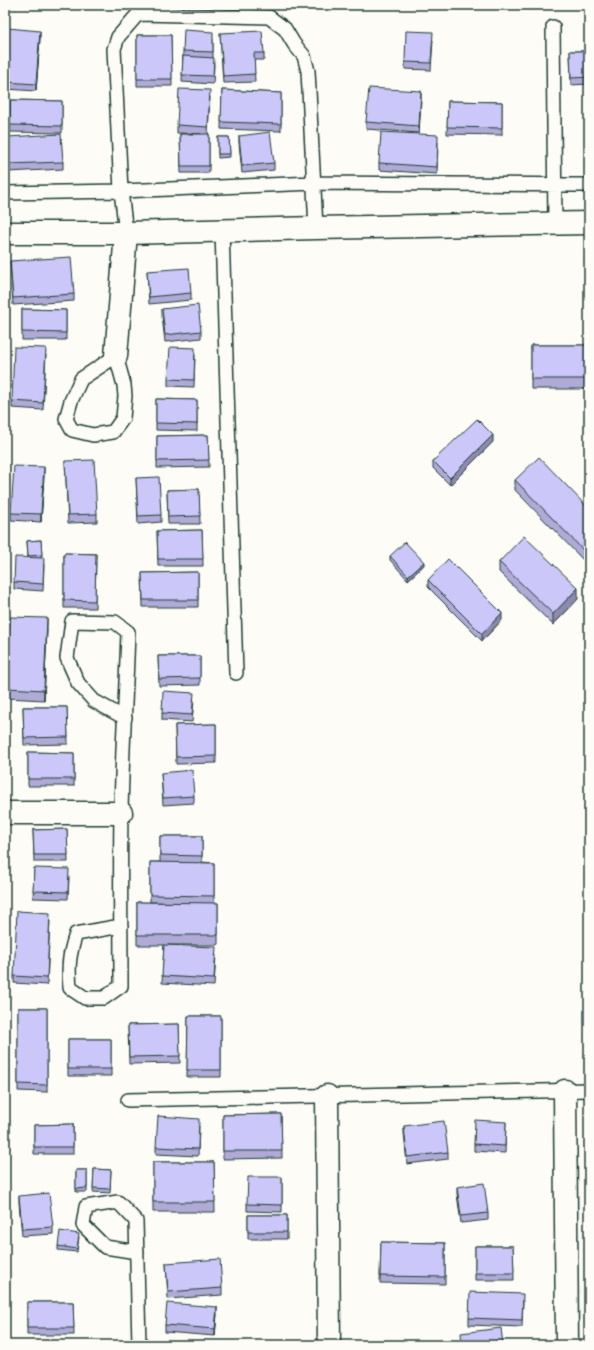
<svg xmlns="http://www.w3.org/2000/svg" width="594" height="1350" font-family="'Patrick Hand',sans-serif">
<style>
.lines{fill:none;stroke-linecap:round;stroke-linejoin:round}
.lane-casing{stroke:#1f3d34;stroke-width:16}
.street-casing{stroke:#1f3d34;stroke-width:25}
.lane{stroke:#fdfcf7;stroke-width:13}
.street{stroke:#fdfcf7;stroke-width:22}
.wall{fill:#afabd6;stroke:#1f3d34}
.shaded-wall{fill:#8e8bae;stroke:#1f3d34}
.building{fill:#cbc7f9;stroke:#1f3d34}
</style>
<rect width="100%" height="100%" fill="#fdfcf7"/>
<filter id="ink" filterUnits="userSpaceOnUse"><feTurbulence type="fractalNoise" baseFrequency=".025" numOctaves="2"/><feDisplacementMap in="SourceGraphic" scale="8" xChannelSelector="R" yChannelSelector="G"/><feConvolveMatrix kernelMatrix="1 2 1 2 8 2 1 2 1" color-interpolation-filters="sRGB"/></filter>
<g filter="url(#ink)">
<g class="lines">
<defs>
<path id="lane" d="M553 27 555 223
M5 193 121 191 314 183 589 185
M222 231 236 673
M126 233 121 191 114 49 118 37 138 14 269 17 285 29 294 44 304 56 308 71 316 228
M116 356 124 385 125 396 123 418 113 432 93 435 72 430 66 419 71 401 81 379Z
M121 926 76 934C69 955 68 966 70 988L85 998H104L121 986C121 929 120 871 121 814 122 753 126 693 128 632L115 622 72 621 67 658 78 683 94 701 125 718
M128 1100 589 1090
M137 1252 105 1247 83 1225 86 1207 118 1202 136 1221 139 1345"/>
<path id="street" d="M5 233H126L316 228 589 223
M116 356 126 233
M5 813H121
M565 1091 567 1345
M327 1096 329 1345"/>
</defs>
<use href="#lane" class="lane-casing"/>
<use href="#street" class="street-casing"/>
<use href="#lane" class="lane"/>
<use href="#street" class="street"/>
</g>
<path class="wall" d="M220 33 264 53V60H254L255 82 223 83Z
M137 35H171L172 86H137Z
M40 38 36 91 5 89V75Z
M213 39V57L214 65 213 84 182 82 183 51Z
M433 40 431 70 405 69V62Z
M570 51H589V84L571 85Z
M222 90 281 93V131L221 129Z
M210 97 208 134H209V173H181L180 134H201L177 133V125Z
M421 98 419 133 366 129V122Z
M588 99H589V134H588Z
M10 100 62 101V133L10 132Z
M448 101 502 102V135L447 134Z
M239 136 274 163V170L242 173 239 143Z
M218 137H229L230 157 218 158Z
M438 142 437 174 379 170V163Z
M7 144 63 162V169L8 172Z
M10 261 74 294V301L13 305Z
M147 271 191 293V300L149 304Z
M22 309 66 310V340H22Z
M162 309 201 331V338L165 342 162 316Z
M531 345H589V389H531Z
M46 355 43 410 12 408V401Z
M195 355 194 387 168 386V379Z
M156 399 197 400V431L156 430Z
M208 435 209 467 157 468V436Z
M493 442 450 485 433 468V461Z
M65 461 97 514V522L68 523Z
M44 475 41 522 11 520V513Z
M136 478 161 515V522L138 524Z
M515 480 589 509V566L515 490Z
M199 489 200 524H168L167 490Z
M5 500 8 520V527H5Z
M202 530 203 566H158L157 531Z
M41 540 42 558 44 565 43 591 14 589V582L28 557 27 541Z
M64 553 96 554 95 608H64Z
M390 556 424 565 408 580 390 560Z
M499 562 578 599 553 625 499 572Z
M198 572V607H143L142 573Z
M428 580 502 620 482 641 428 587Z
M47 629 44 700 7 698V688Z
M158 656H200V685L159 686Z
M194 700 192 722 162 720V713Z
M23 707H67L68 744 24 745Z
M216 724V763L176 764 175 725Z
M28 752 74 753V786H28Z
M161 773 194 796V803L163 805Z
M67 829 68 862H34L33 830Z
M160 836H202V862L214 863V903H218V945H168L216 955 214 986 162 983 164 945H137V902L182 903 150 902V862H160Z
M34 868 69 877 68 899 33 898Z
M50 920 47 985 14 983V976Z
M18 1008H47V1092L18 1091Z
M188 1016H221V1077H187Z
M179 1024 180 1063 129 1064 128 1025Z
M68 1039H111V1076H68Z
M281 1114 282 1158 223 1159V1115Z
M506 1122 505 1153 474 1151V1144Z
M73 1124V1154H34V1125Z
M199 1126 198 1156 156 1154V1147Z
M404 1126 448 1152V1159L407 1164 404 1133Z
M153 1162H214L215 1212H153Z
M94 1169 111 1170 110 1193 93 1192Z
M76 1170H87V1192H76Z
M282 1177V1212L247 1211V1204Z
M457 1187 488 1213V1220L461 1223 457 1194Z
M19 1196 53 1227V1234L22 1236 19 1203Z
M589 1213V1249H588Z
M248 1215H287V1239H248Z
M5 1225 7 1237V1244L5 1245Z
M79 1237 77 1252 58 1250V1246Z
M381 1242 445 1243V1284L380 1283Z
M475 1246H513L514 1280H475Z
M588 1259H589V1295H588Z
M166 1263 222 1288V1295L168 1299Z
M523 1301 522 1327 469 1325V1318Z
M27 1302H73L74 1335H27Z
M217 1314 215 1336 165 1332V1325Z"/>
<path class="shaded-wall" d="M40 31V38L36 91V84Z
M421 91V98L419 133V126Z
M493 435V442L450 485V478Z
M44 467V475L41 522V514Z
M424 562V565L408 580V576Z
M578 588V599L553 625V614Z
M502 613V620L482 641V634Z
M47 618V629L44 700V690Z
M217 1307V1314L215 1336V1329Z"/>
<path class="building" d="M8 28 40 31 36 84 5 82Z
M184 30 213 32V52L183 51Z
M262 31 264 53H254L255 74 223 76 220 33Z
M406 31 433 32 431 63 405 62Z
M137 35H171L172 79H137Z
M570 51H589V77L571 78Z
M183 56 214 58 213 76 182 75Z
M369 88 421 91 419 126 366 122Z
M179 89 210 90 208 127 177 125Z
M222 90 281 93V124L221 122Z
M588 99H589V127H588Z
M10 100 62 101V126L10 125Z
M448 101 502 102V128L447 127Z
M270 132 274 163 242 166 239 136Z
M381 132 438 135 437 167 379 163Z
M61 134 63 162 8 164 7 137Z
M180 134H209V166H181Z
M218 137H229L230 154H218Z
M71 257 74 294 13 298 10 261Z
M189 268 191 293 149 297 147 271Z
M198 305 201 331 165 335 162 309Z
M22 309 66 310V333L22 332Z
M531 345H589V379H531Z
M14 347 46 348 43 403 12 401Z
M170 347 195 348 194 380 168 379Z
M156 399 197 400V424L156 423Z
M477 419 493 435 450 478 433 461Z
M208 435 209 460 157 461V436Z
M539 457 589 509V556L515 480Z
M94 460 97 514 68 515 65 461Z
M14 466 44 467 41 514 11 513Z
M159 477 161 515 138 516 136 478Z
M199 489 200 516 168 517 167 490Z
M5 500 8 520H5Z
M202 530 203 559H158L157 531Z
M524 536 578 588 553 614 499 562Z
M41 540 42 555 28 556 27 541Z
M405 542 424 562 408 576 390 556Z
M64 553 96 554 95 601 64 600Z
M15 557 44 558 43 584 14 582Z
M448 559 502 613 482 634 428 580Z
M198 572V600H143L142 573Z
M10 617 47 618 44 690 7 688Z
M158 656H200V678L159 679Z
M163 691 194 693 192 715 162 713Z
M23 707H67L68 737 24 738Z
M216 724V756L176 757 175 725Z
M28 752 74 753V779H28Z
M192 770 194 796 163 798 161 773Z
M67 829 68 855H34L33 830Z
M160 836H202V856L160 855Z
M150 862 214 863V896L150 895Z
M34 868 69 869 68 892 33 891Z
M137 902 218 903V935H137Z
M17 911 50 913 47 978 14 976Z
M164 945 216 947 214 979 162 976Z
M18 1008H47V1085L18 1084Z
M188 1016H221V1070H187Z
M179 1024 180 1056 129 1057 128 1025Z
M68 1039H111V1069H68Z
M281 1114 282 1151H223V1115Z
M158 1116 199 1119 198 1149 156 1147Z
M475 1120 506 1122 505 1146 474 1144Z
M444 1121 448 1152 407 1157 404 1126Z
M73 1124V1147H34V1125Z
M153 1162H214L215 1202H153Z
M94 1169 111 1170 110 1189 93 1188Z
M76 1170H87V1188L76 1189Z
M248 1177H282V1205L247 1204Z
M484 1183 488 1213 461 1216 457 1187Z
M49 1193 53 1227 22 1229 19 1196Z
M589 1213V1242H588Z
M248 1215H287V1232H248Z
M5 1225 7 1237H5Z
M60 1231 79 1234 77 1249 58 1246Z
M381 1242 445 1243V1277L380 1276Z
M475 1246H513L514 1273H475Z
M220 1259 222 1288 168 1292 166 1263Z
M588 1259H589V1288H588Z
M470 1292 523 1294 522 1320 469 1318Z
M27 1302H73L74 1328H27Z
M167 1303 217 1307 215 1329 165 1325Z
M501 1328 503 1345H462L461 1333Z"/>
</g>
<rect width="594" height="1350" fill="none" stroke="#fdfcf7" stroke-width="20"/>
<rect x="10" y="10" width="574" height="1330" fill="none" stroke="#1f3d34" stroke-width="1.5" filter="url(#ink)"/>
</svg>
